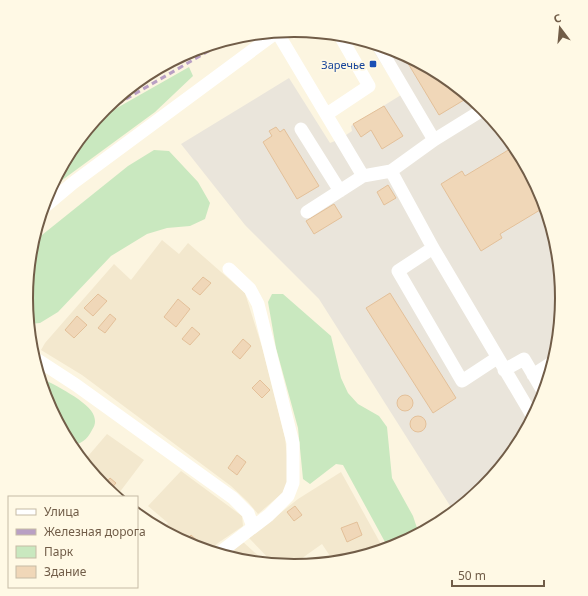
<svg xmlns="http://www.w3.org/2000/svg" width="588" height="596" font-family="'Noto Sans',sans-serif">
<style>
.residential{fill:#f3e8ce}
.industrial{fill:#eae5db}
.green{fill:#c9e8bf}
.building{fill:#f0d7b8;stroke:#e3c099}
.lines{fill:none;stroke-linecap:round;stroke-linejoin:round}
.minor{stroke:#fff;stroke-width:13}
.rail{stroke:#b9a0c4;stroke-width:3;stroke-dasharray:6 4;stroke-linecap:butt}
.transit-dot{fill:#1a4fb4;stroke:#fff9e5;stroke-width:1.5}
.labels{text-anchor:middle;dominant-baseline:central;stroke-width:3.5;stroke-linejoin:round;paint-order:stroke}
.transit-label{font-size:11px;fill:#164399;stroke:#fff9e5;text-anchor:end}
.rim{fill:none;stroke:#715d48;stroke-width:2}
</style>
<rect width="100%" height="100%" fill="#fcf5e0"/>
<path class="residential" d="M162 240 179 254 188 243 245 293 262 347 285 438 288 465 287 489 258 514 248 502 231 486 82 375 41 350 45 343 114 264 131 280Z
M107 434 144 460 116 497 104 487 83 462Z
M181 471 242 516 243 526 218 543 209 551 191 546 162 530 168 523 148 506Z
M341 472 382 546 358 557 346 561 334 562 322 544 291 566 274 564 249 538 298 499Z
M242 541 263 560 266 563 241 561 224 555Z"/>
<path class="industrial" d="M368 42 397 50 443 75 484 109 517 149 542 196 557 246 562 298 557 351 542 401 517 447 483 488 454 512 319 299 245 225 181 144 289 78 330 143 340 139 352 131 351 126 401 95Z"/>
<path class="green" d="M189 67 193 76 155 112 50 189 71 149 94 121Z
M154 150 169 151 198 182 210 203 205 219 190 226 167 228 147 234 111 256 58 312 40 323 29 324 26 298 32 243 128 166Z
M272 294H283L331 336 341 378 348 393 358 404 379 416 387 427 392 478 413 516 419 534 396 546 385 549V542L343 465 336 464 310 484 303 479 298 428 276 348 268 302Z
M39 377C53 384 90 402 94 416 96 422 95 425 92 430 87 440 81 444 70 446L46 400Z"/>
<path class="building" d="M404 54 443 75 469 97 439 115 403 55Z
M384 106 403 136 382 149 371 130 361 137 353 124Z
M276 127 280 132 284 129 319 186 297 199 263 142 272 136 269 131Z
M515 146 542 196 545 207 500 234 502 238 481 251 441 184 462 171 465 176Z
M388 185 396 198 384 205 377 192Z
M334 204 342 217 314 234 306 221Z
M203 277 211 283 200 295 192 289Z
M390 293 456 398 433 413 366 308Z
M98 294 107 301 93 316 84 308Z
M178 299 190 309 176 327 164 317Z
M110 314 116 319 105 333 98 328Z
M77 316 87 325 74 338 65 330Z
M192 327 200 334 190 345 182 339Z
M243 339 251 346 240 359 232 352Z
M260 380 270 390 262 398 252 388Z
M397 403a8 8 0 1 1 16 0a8 8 0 1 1-16 0Z
M410 424a8 8 0 1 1 16 0a8 8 0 1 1-16 0Z
M237 455 246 462 237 475 228 468Z
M110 478 116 483 109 491 103 486Z
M295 506 302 515 294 521 287 512Z
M357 522 362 535 347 542 341 528Z
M191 535 203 546 201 548 185 542Z"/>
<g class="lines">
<path class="minor" d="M277 32 363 176 391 171 433 248 533 417
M378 45 434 140
M327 114 369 86 339 34
M301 129 340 191
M391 171 434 140 484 109
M42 209 73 183 277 32
M307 212 363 176
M433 248 398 271 462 381 497 358
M33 357 76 385 233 498 248 513 253 527
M504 370 524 359 544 393
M533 375 553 362
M218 554 269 515 288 496 293 483V443L258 304 250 289 229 269"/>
<path class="rail" d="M100 114 231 38"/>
</g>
<rect class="transit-dot" x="369" y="60" width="8" height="8" rx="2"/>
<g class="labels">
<g class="transit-label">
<text x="365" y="64">Заречье</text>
</g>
</g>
<path d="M0 0H588V596H0ZM33 298a261 261 0 1 1 522 0a261 261 0 1 1-522 0Z" fill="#fff9e5" fill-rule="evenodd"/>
<path class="rim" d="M33 298a261 261 0 1 1 522 0a261 261 0 1 1-522 0Z"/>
<rect x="8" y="496" width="130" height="92" fill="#fff9e5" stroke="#c6bba6"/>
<rect x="16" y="509" width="20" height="6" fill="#ffffff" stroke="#c6bba6"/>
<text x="44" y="516" font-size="12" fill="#715d48">Улица</text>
<rect x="16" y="529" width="20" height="6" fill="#b9a0c4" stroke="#c6bba6"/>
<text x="44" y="536" font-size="12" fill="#715d48">Железная дорога</text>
<rect x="16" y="546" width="20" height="12" fill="#c9e8bf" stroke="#c6bba6"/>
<text x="44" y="556" font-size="12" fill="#715d48">Парк</text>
<rect x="16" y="566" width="20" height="12" fill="#f0d7b8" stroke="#c6bba6"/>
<text x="44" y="576" font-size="12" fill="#715d48">Здание</text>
<g transform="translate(560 28) rotate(344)" stroke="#fff9e5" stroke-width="3" paint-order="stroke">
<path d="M0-3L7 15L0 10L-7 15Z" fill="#715d48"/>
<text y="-6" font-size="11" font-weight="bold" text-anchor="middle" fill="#715d48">С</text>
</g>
<path d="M452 580v6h92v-6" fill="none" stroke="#715d48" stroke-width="2"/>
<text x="458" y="580" font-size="12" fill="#715d48" stroke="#fff9e5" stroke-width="3" paint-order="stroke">50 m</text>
</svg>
